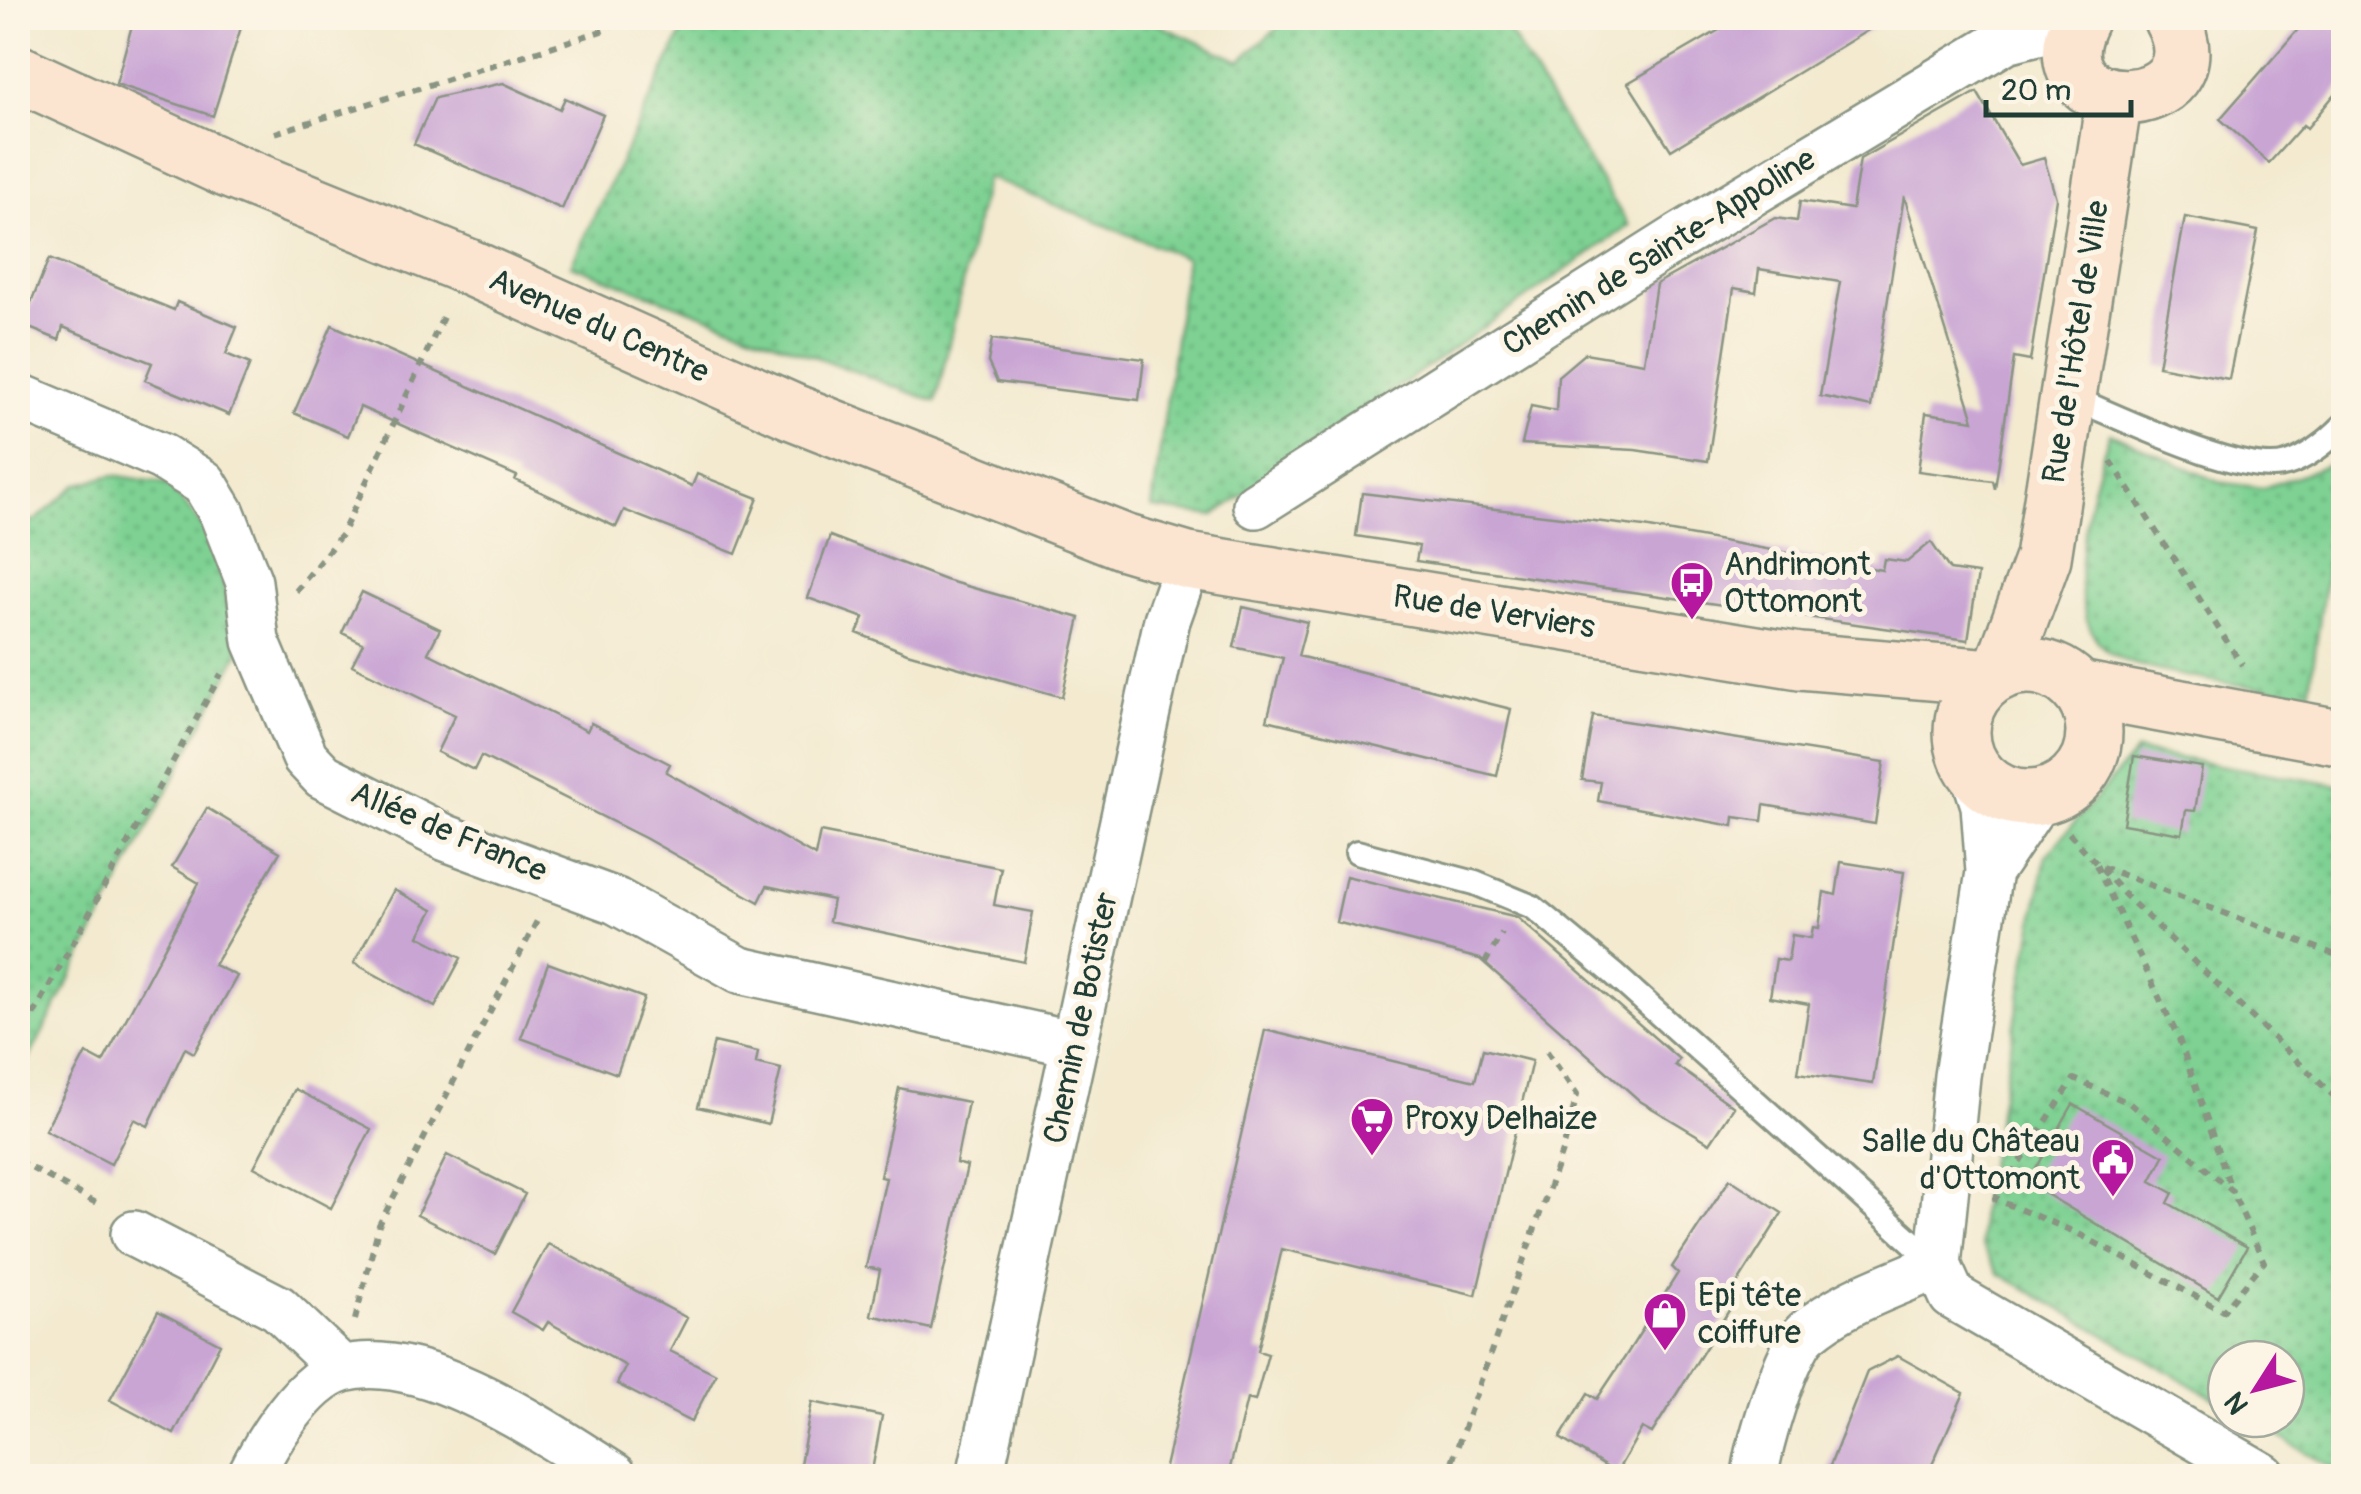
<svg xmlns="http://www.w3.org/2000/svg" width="2361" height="1494" font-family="Pangolin,sans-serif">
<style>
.green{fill:url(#green-dots);stroke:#4e8764;stroke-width:2.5}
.building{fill:#c9a5d4}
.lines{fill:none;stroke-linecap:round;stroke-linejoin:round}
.lane-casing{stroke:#899482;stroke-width:28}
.street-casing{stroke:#899482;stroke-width:50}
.secondary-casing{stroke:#899482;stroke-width:60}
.path{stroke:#899482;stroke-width:6;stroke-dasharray:8 8;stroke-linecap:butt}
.lane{stroke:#fff;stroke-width:22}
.street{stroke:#fff;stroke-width:45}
.secondary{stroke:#fce5d0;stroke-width:55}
.labels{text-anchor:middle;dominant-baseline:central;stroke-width:10;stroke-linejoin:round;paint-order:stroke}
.street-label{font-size:32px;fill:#1f3d34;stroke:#fcf5e5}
.poi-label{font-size:32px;fill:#1f3d34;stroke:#fcf5e5;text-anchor:start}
</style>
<defs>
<pattern id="green-dots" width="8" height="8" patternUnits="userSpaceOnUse" patternTransform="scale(2.5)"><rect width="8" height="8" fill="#7ed193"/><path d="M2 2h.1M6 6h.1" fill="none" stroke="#67ab79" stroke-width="1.8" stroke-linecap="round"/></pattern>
</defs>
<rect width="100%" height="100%" fill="#fcf5e5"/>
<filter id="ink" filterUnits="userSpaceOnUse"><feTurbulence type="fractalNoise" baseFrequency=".01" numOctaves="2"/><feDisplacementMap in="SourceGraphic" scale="20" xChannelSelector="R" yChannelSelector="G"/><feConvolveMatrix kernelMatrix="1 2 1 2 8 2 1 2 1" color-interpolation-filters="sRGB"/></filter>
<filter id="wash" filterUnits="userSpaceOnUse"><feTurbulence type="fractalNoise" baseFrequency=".0048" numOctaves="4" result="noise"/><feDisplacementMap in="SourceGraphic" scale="40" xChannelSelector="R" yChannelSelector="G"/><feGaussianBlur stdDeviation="2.25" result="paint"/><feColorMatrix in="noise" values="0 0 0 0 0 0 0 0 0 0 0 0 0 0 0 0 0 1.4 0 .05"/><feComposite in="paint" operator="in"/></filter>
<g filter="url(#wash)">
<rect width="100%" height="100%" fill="#f3ead0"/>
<path class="green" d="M689 18H1144L1240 61 1288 18H1500L1629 226 1213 516 1152 508 1186 258 986 177 936 402 571 265Z
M2110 433 2218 482 2263 488 2342 460 2309 695C2253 686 2180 679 2128 662 2047 636 2090 490 2110 433Z
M113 475 169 484 213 540 239 652 18 1080V511L34 522 76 485Z
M2136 751 2343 786V1474L2249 1419H2286V1359H2226V1405L1998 1273 1981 1245 1980 1213 2046 856Z"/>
<g id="blocks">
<path class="building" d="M134 18H244L213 116 116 84Z
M1740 18H1888L1671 150 1628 83Z
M2308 18H2344V83L2307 128 2303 125 2269 163 2220 119Z
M503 83 560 109 565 98 603 115 562 209 414 144 435 98Z
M1977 92 2020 165 2044 158 2056 198 2030 361 2014 358 1995 489 1993 481 1918 471 1926 413 1974 420 1904 196 1871 407 1820 396 1840 282 1759 269 1756 292 1734 288 1708 461 1635 450 1522 444 1531 406 1556 411 1558 376 1585 353 1644 363 1656 284 1775 218 1797 221 1800 201 1852 209 1860 159Z
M2185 217 2258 231 2229 379 2158 366Z
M49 259 174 310 177 302 237 327 226 354 250 364 229 415 145 380 152 363 63 327 59 340 22 325Z
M332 325 692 486 697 474 758 498 736 554 624 510 616 527 515 480 517 476 360 407 348 436 294 413Z
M992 339 1144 359 1139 400 997 382 988 362Z
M1362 493 1644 527 1882 570 1884 559 1907 562 1931 542 1950 570 1978 574 1968 640 1416 561 1419 546 1356 536Z
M830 536 945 580 1080 618 1062 697 907 653 857 633 864 618 808 598Z
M362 592 440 629 428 653 587 731 591 723 670 764 666 772 815 856 820 832 1001 868 994 905 1033 912 1024 962 829 921 833 900 767 886 759 902 645 838 481 756 474 770 437 752 455 715 352 665 363 643 342 633Z
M1243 607 1307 622 1298 656 1511 709 1497 776 1267 720 1283 658 1234 647Z
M1593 716 1884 762 1875 824 1764 805 1762 821 1734 817 1733 826 1598 801 1601 782 1582 780Z
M2134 756 2202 767 2195 811 2186 810 2182 834 2123 824Z
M207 808 280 852 214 965 237 976 194 1053 185 1048 148 1126 134 1119 111 1164 45 1130 86 1053 103 1062 199 883 172 867Z
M1841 862 1904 872 1873 1084 1798 1073 1809 1004 1770 997 1776 959 1788 961 1792 935 1811 938 1813 927 1819 928 1824 892 1836 895Z
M1346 876 1517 917 1679 1059 1675 1065 1734 1107 1710 1143 1640 1101 1480 959 1336 922Z
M394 890 433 910 419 936 461 958 435 1007 354 963Z
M548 963 644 998 617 1074 521 1038Z
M1265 1030 1475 1081 1483 1049 1532 1061 1476 1295 1282 1249 1258 1351 1268 1354 1255 1401 1247 1399 1228 1476H1163Z
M714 1042 758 1052 756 1063 781 1069 768 1124 698 1107Z
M899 1088 968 1102 956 1163 967 1166 931 1329 871 1315 880 1270 866 1267 886 1178 880 1177Z
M295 1089 371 1129 331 1208 254 1167Z
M2073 1104 2164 1156 2151 1181 2173 1193 2168 1203 2247 1247 2218 1297 2028 1183Z
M447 1155 525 1194 495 1254 417 1215Z
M1730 1179 1782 1213 1727 1300 1733 1304 1652 1433 1642 1428 1616 1473 1560 1438 1588 1393 1597 1399 1625 1357 1678 1273 1672 1267Z
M548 1244 687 1318 670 1351 716 1374 691 1422 617 1384 626 1366 548 1322 543 1330 511 1312Z
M158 1311 220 1344 174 1434 110 1400Z
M1898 1356 1964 1393 1927 1476H1826L1867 1372Z
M812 1402 882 1416 871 1476 800 1464Z"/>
</g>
</g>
<g filter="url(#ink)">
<use href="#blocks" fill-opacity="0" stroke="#899482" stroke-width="2.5"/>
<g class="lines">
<defs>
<path id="lane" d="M2068 396C2116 415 2241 478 2287 464 2309 457 2327 442 2344 425
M1357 852 1475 883 1533 907 1614 974 1938 1265"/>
<path id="street" d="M18 396 162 457 204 483 222 513 249 582 256 641 305 757 323 776 446 838 616 901 740 970 1075 1044
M1256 505 1679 237 2006 40 2049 29 2074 31
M1972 768 1984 805 1989 872 1957 1076 1938 1265 1952 1296 2263 1476
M1989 872 2039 798
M134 1234 278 1308 342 1369
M250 1476C266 1443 304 1380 343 1369 424 1347 549 1435 614 1476
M980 1476 1167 620 1188 561
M1755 1476C1758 1447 1786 1350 1807 1332 1844 1300 1895 1285 1938 1265"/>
<path id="secondary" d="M2081 18C2026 126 2227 120 2171 18
M18 73 224 168 466 266 793 412 1124 542 1188 561 1800 661 1991 677
M1962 732a66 66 0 1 1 132 0a66 66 0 1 1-132 0Z
M2001 672 2043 558 2114 99
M2079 689 2344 738"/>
</defs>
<use href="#lane" class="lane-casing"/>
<use href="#street" class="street-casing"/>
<use href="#secondary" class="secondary-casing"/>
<path class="path" d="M275 133 608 29 617 18
M2111 461 2242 665
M296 591 342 534 445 313
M2069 833 2125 895 2344 1106
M2096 865 2179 1039 2232 1191 2129 1103 2074 1079 1995 1199 2077 1233 2223 1311 2264 1262 2232 1191
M2102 867 2344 958
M1485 963 1502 933
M18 1043 221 674
M18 1161 100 1205
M355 1320 379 1225 538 919
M1447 1476 1564 1146 1577 1095 1544 1047"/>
<use href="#lane" class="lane"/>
<use href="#street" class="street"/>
<use href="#secondary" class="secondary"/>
</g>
</g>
<defs>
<symbol id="bus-pin" viewBox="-11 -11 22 30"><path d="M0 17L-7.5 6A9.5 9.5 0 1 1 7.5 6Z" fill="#b5179e" stroke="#fcf5e5"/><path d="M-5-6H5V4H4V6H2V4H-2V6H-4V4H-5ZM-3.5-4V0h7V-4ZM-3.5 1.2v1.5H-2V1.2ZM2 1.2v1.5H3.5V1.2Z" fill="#fff"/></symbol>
<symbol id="supermarket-pin" viewBox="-11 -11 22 30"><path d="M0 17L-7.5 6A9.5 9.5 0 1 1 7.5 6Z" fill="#b5179e" stroke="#fcf5e5"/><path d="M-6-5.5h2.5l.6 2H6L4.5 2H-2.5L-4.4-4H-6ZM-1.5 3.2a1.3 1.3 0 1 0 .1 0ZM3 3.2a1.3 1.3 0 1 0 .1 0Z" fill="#fff"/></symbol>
<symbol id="civic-pin" viewBox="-11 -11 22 30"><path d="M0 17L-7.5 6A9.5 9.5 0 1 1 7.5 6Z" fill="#b5179e" stroke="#fcf5e5"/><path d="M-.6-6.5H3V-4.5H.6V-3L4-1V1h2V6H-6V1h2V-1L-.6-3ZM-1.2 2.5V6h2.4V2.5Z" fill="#fff"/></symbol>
<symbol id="shop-pin" viewBox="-11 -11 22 30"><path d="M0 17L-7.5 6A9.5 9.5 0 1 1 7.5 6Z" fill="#b5179e" stroke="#fcf5e5"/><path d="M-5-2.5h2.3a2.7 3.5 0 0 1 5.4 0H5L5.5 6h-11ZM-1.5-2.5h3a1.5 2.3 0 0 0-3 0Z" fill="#fff"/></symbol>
</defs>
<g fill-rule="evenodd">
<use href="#bus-pin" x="1667" y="558" width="50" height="68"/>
<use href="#supermarket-pin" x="1347" y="1094" width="50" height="68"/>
<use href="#civic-pin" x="2088" y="1135" width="50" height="68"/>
<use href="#shop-pin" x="1640" y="1289" width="50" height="68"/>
</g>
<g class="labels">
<g class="street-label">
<text transform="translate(1659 252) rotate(-32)">Chemin de Sainte-Appoline</text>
<text transform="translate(599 326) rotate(24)">Avenue du Centre</text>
<text transform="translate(2076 342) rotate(-81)">Rue de l'Hôtel de Ville</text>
<text transform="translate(1494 612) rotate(9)">Rue de Verviers</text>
<text transform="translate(449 832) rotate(23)">Allée de France</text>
<text transform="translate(1081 1018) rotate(-78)">Chemin de Botister</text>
</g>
<g class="poi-label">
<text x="1724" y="565">Andrimont<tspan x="1724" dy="37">Ottomont</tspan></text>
<text x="1404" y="1119">Proxy Delhaize</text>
<text x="2080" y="1142" text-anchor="end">Salle du Château<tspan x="2080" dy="37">d'Ottomont</tspan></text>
<text x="1698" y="1296">Epi tête<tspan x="1698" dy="37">coiffure</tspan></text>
</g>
</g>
<rect width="2361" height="1494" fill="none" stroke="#fcf5e5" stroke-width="60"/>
<g transform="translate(2256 1389) rotate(234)"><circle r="48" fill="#fcf5e5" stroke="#a4ab9e" stroke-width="2.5"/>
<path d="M0-8L18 38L0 25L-18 38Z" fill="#b5179e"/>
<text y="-15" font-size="28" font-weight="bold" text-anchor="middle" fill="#1f3d34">N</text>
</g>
<path d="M1986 100v15h145v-15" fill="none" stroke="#1f3d34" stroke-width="5"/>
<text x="2001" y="100" font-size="30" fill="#1f3d34" stroke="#fcf5e5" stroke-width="8" paint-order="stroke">20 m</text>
</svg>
